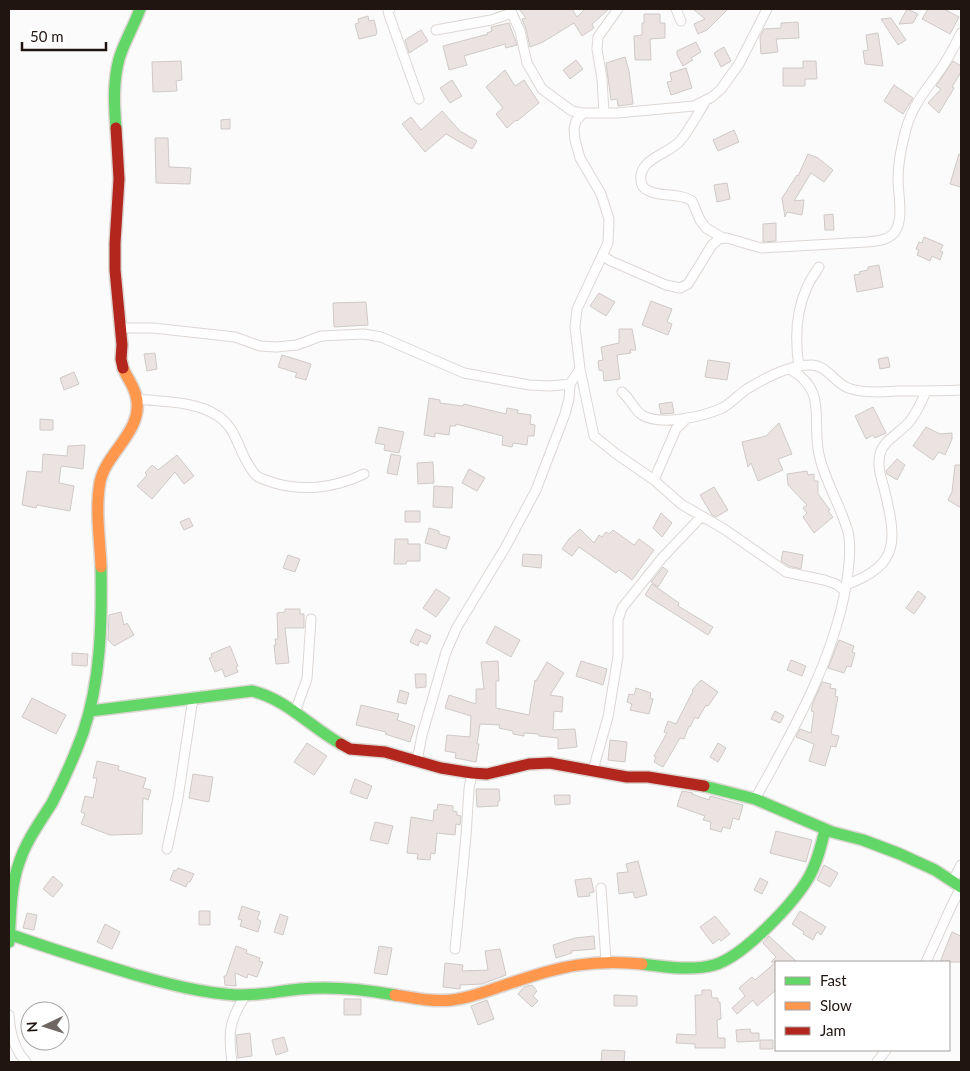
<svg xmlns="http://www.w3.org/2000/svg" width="970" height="1071" font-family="Lato,sans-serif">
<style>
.building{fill:#eae3e1;stroke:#cfc9c7}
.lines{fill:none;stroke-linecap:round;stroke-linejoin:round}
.street-casing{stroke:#ddd7d4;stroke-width:11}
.fast-casing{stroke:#ddd7d4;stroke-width:14}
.slow-casing{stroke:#ddd7d4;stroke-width:14}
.jam-casing{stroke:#ddd7d4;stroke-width:14}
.street{stroke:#fefefe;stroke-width:9}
.fast{stroke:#63d668;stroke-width:11}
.slow{stroke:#ff974d;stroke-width:11}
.jam{stroke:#b3261e;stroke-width:11}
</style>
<rect width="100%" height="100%" fill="#fbfbfb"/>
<path class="building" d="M519 9H572L577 17 585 9H609L592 24 594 28 582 36 574 23 543 42 530 47 526 29 522 19 526 18Z
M693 9H728L707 30 698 34 694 24 705 19Z
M907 9 918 14 913 23 899 24Z
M928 9H944L959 17 950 34 922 19Z
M644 14H660V23H665V38L650 39 651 60H635L634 36 642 35V23H644Z
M368 16 369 21 374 20 377 32 376 35 359 39 355 24 359 23 358 19Z
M891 18 906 40 898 45 881 19Z
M798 22 799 38 776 39 778 52 761 54 760 37 764 29 781 28V23Z
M509 23 517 45 506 48 505 44 464 56 467 65 449 70 443 46 488 34 487 33 492 31 491 27Z
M421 30 428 41 409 53 405 40Z
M878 33 883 66 865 64 863 51 868 50 866 35Z
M696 42 701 52 691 58 693 60 683 66 677 55V51Z
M724 47 731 61 721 67 714 53Z
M625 57 629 71 633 104 618 106 617 99 611 100 606 63Z
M576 60 583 69 570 79 563 70Z
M181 61 182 80 176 81 177 91 153 92 152 62Z
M803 61H816L817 79H805V86H783V68H803Z
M953 61 961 66V72L952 87 954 88 939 113 928 103 941 89 936 86Z
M686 68 692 88 671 95 667 82 672 81 670 73Z
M505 70 515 86 524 80 539 103 517 121 516 120 507 128 496 114 503 108 486 87Z
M452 80 462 96 450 103 440 88Z
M894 85 913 98 903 114 884 101Z
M442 111 460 131 477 141 472 149 446 134 425 152 402 124 411 117 421 130Z
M230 119V129H221V120Z
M734 130 739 142 718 151 713 140Z
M155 138H168L169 167 191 168 190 184 156 183Z
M808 154 818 158 833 170 824 182 811 173 794 201 804 200 802 215 787 212 785 217 782 198 797 175 798 176Z
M959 154 961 155V187L950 184Z
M727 183 730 199 717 202 714 185Z
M833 214 834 230H825L824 215Z
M776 223V241L763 242V224Z
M924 237 943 245 940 251 943 252 940 260 932 256 930 261 917 255 919 250 916 249 919 242 922 243Z
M879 265 883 287 857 292 854 275 860 274 859 272 868 270V267Z
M599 293 615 302 606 316 590 306Z
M651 301 672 309 667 322 672 324 668 335 642 325Z
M366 302 368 325 334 327 333 303Z
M619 329H632L636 350H630L631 353 617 355 620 379 604 381 603 371 599 370 598 361 603 360 601 347 619 343Z
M155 353 157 369 147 371 144 354Z
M282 355 311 364 306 380 295 377 297 373 278 367Z
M888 357 890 367 880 369 878 359Z
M708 360 730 363 727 380 705 377Z
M74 372 79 384 64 390 60 378Z
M429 398 440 400V403L463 406 464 404 506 414 507 408 518 410 517 413 531 415 530 424 535 425 534 436H528L527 445 513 443 512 447 502 445 503 436 456 424V426H450L449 435 435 433V437L424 435Z
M672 402 674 413 661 414 659 404Z
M873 407 886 433 875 438 873 435 866 439 855 416Z
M40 419 53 420V430H40Z
M779 423 792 454 778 459 783 470 758 481 751 463 748 467 742 442 766 436Z
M379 427 404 432 399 453 384 450 385 445 375 443Z
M926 427 940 434 952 433V439L945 455 939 452 933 460 913 446Z
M85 445 83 469 61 466 59 483 74 486 70 511 37 505 36 508 22 505 27 471 42 472 43 454 67 456 68 446Z
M391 454 401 456 397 475 387 473Z
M177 455 194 476 184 484 175 472 152 499 137 486 147 475 145 473 152 465 158 470Z
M897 459 905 465 897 480 887 474 886 471Z
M433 462 434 483 418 484 417 463Z
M955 465H961V508L948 500 952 492Z
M469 469 485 478 477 491 462 483Z
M807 471 808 475 814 474V481H818V494L830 510 828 511 833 517 814 533 803 517 807 513 803 508 807 505 788 485 787 474Z
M434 486 453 487 452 508 433 507Z
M714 487 728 510 716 517 712 515 700 495Z
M405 511H420V522H405Z
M661 513 672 523 662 537 653 528Z
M189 518 193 526 184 530 180 522Z
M429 528 439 531V534L450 537 446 549 425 543Z
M580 529 594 543 599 535 602 537 606 532 609 534 613 530 634 545 639 539 654 550 632 580 619 570 616 573 579 547 572 556 562 549 569 539Z
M395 539H408V544H420V561H407L406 564H394Z
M783 551 803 555 801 569 789 566 781 561Z
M523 554 542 555 541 568 522 566Z
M288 555 300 559 295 572 283 568Z
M663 567 668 571 658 587 651 582Z
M652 584 679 603 678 606 713 627 708 635 645 595Z
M436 589 450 598 436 617 423 608Z
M918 591 926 597 914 614 906 608Z
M285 609H300V614H304V628H285L289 663 276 664 274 645H276L275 639H278L277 613 285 612Z
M121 612 124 625 127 623 134 635 114 646 108 640 109 615Z
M495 626 520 640 511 657 486 643Z
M416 629 431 636 427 644 420 641 418 646 410 642Z
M839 640 854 646 852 652 855 653 851 667 847 666 844 673 828 668Z
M230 646 238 666 236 667 238 672 225 677 222 669 215 672 209 658 212 657 211 654Z
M72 653 88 654 87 666 72 665Z
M791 660 806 666 802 676 787 670Z
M498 661 499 681H496V708L529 715 535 680 536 681 547 662 564 673 550 695 563 697 562 712 554 711 553 730 575 729 577 747 558 749V738L539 736V734L524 733V736L513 734V731L499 728 500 725 480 724 477 744H479L476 762 455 758 456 753 445 751 447 735 470 737 471 716 445 708 449 695 476 704V689H484L481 662Z
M581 661 607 669 603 685 576 676Z
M415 674H426V687L416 688Z
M701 680 718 692 708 706 706 705 698 719 695 717 690 727 689 726 684 739 680 738 663 767 654 762 656 757 654 756 667 733 664 732 668 721 676 724 693 691 692 690Z
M822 682 831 684 830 688 836 689 835 696 838 697 831 734 839 736 836 747 831 746 825 766 809 761 814 744 796 737 800 729 811 733 814 712 811 711 813 703Z
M636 688 651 693 650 698 653 699 649 714 630 710 632 704 627 702 629 694 634 695Z
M400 690 409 693 406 704 397 702Z
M32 698 66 715 56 734 22 717Z
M361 705 399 714 397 720 415 726 410 742 385 734 386 732 356 725Z
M775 711 784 716 780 723 771 719Z
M610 740 627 742 625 762 608 760Z
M307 743 327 756 314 775 294 762Z
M718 743 726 748 718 762 710 757Z
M97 761 119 766 118 770 146 778 143 788 151 790 148 800 143 798 142 834 110 835 81 824 85 814 81 812 85 796 93 798 97 778H93Z
M193 774 213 777 209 802 189 798Z
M355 779 372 786 367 799 350 793Z
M476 789H499L500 801H498V806L477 807Z
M682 791 693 793 692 794 709 800 710 796 743 805 739 820 733 818 730 829 723 827 721 832 710 829 711 822 703 820 705 816 677 806Z
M554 795H570V804L555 805Z
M438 804 453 806V811L457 812V815L461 816 460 825 456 824 455 835 437 833 435 854 431 853 430 860 417 859 418 854 407 853 411 817 433 821 434 810H437Z
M375 822 393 826 388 844 370 840Z
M776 831 812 840 806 862 770 853Z
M638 861 647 895 635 898 633 892 619 894 617 873 628 872 626 864Z
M824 865 838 873 830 887 817 880Z
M178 868 194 874 190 882H188L186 887 170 880 174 870 176 871Z
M53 876 63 885 53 897 43 889Z
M591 878 594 892 589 893 590 896 578 897 575 880Z
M760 878 768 882 762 894 754 890Z
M242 906 260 912 257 919 261 921 258 932 240 926 242 920 238 919Z
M199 911H210V925H199Z
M800 911 826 927 821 935 817 932 813 940 803 934 804 932 792 924Z
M27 913 37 915 34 930 23 928Z
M280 914 288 917 283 935 274 932Z
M715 916 730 934 721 941 719 939 713 944 700 927Z
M105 924 120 932 112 949 97 942Z
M952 932 961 936V962H940Z
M594 936 595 949 571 951 572 953 556 958 553 945 575 938Z
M769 936 797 962H771L776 957 763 943Z
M236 946 247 950 246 953 260 958 259 961 263 962 257 977 248 974 247 978 235 973 236 986 225 985 224 976H226Z
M379 946 392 948 387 975 374 973Z
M500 949 506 975 482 984 460 985V989L443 987 445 963 463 965 462 971 488 970 485 951Z
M776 962V990L757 1006 753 1000 737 1014 732 1008 745 996 739 988 752 977 755 980Z
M532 985 537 991 533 996 538 1001 532 1007 518 994 524 987Z
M702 990H711L712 998H718V1002H720L721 1019 717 1020 718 1038H725V1048H695V1044L676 1043 677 1034 696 1035 695 995H702Z
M614 995 637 996V1006H614Z
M344 999H361V1015H344Z
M487 1000 494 1019 478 1025 471 1006Z
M750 1029 751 1033H759V1041L737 1042 736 1030Z
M250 1033 252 1056 238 1058 236 1035Z
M284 1037 288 1051 276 1055 272 1040Z
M760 1040H773V1049H760Z
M602 1050 625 1051 624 1062H601Z"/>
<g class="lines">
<defs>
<path id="street" d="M390 9 388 10 389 15 419 99
M510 9 520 31 527 63 542 89 572 111 583 113H617L694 106 712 97 721 89 739 64 767 9
M676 9 681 21
M436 30 491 20 512 13
M705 102C697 115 690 129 680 141 669 154 638 159 641 180 641 184 643 188 647 190 660 198 679 192 692 201L700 220 706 228 723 238
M583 113 576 121 574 129 575 140 580 158 601 194 609 219 608 243 577 309 575 327 580 369 594 436 615 453 654 480 681 504 724 529 786 572 824 580 836 584 845 591
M604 113 602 79 597 49 598 37 618 9
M603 256 611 261 666 285 680 288 688 284 712 245 719 239 727 238 761 248 867 242C878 241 892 240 897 228 903 214 898 194 898 179 898 163 902 144 906 129 912 108 923 93 936 76 946 62 954 48 961 33
M120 328H153L235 337 260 346 276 347 297 345 321 336 364 334 381 337 464 373 529 385 550 386 570 384 580 369
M799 367C795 341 796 311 807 287 810 280 815 273 819 267
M622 392C630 398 633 409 642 415 660 426 701 417 720 409 730 405 738 395 747 389 765 378 789 365 810 365 827 364 835 385 851 389 866 393 882 392 897 391 918 391 940 391 961 390
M138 399C164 402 196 401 218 416 237 429 238 450 250 467 252 470 254 474 257 476 260 479 267 480 271 482 302 492 335 488 364 474
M654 480 676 429 687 418
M846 585C902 564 896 539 884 488 881 478 877 465 880 454 883 440 902 432 910 421 917 412 922 401 926 391
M295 712 307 679 311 619
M417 761 422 735 446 652 457 627 505 548 536 490 565 414 569 399 570 384
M593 770 608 717 618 656V620L622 608 662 558 701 517
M755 799C793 731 835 658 847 580 849 566 851 552 849 538 849 531 845 524 843 517 835 496 821 471 818 449 813 415 826 390 790 369
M167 849 178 798 193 698
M953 880 961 865
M601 888 606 961
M455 949 466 836 469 789 472 773
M926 962 951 907 961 887
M9 1015C10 1033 14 1049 26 1062
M232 1062C228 1033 229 1021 245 996
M877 1062 886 1050"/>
<path id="fast" d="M116 128C114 105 113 82 119 59 124 42 134 26 140 9
M90 711 252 691C288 700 310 727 341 744
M704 786 755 799 832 832 863 840 900 854 935 870 961 887
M9 934C51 949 93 962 136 975 168 984 202 993 236 995 257 996 279 991 300 989 332 986 363 989 395 995
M9 942C11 916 10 888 19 863 26 841 40 822 52 803 64 780 74 757 83 733 101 680 102 623 101 567
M642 964C665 967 692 971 714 965 743 957 794 903 809 877 817 863 821 846 825 830"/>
<path id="slow" d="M101 567C100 539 95 510 100 482 106 452 145 430 136 396 134 386 127 378 123 368
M395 995C413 998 433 1002 452 1000 473 998 494 988 514 982 561 966 593 959 642 964"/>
<path id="jam" d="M116 128 119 179 115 243V270L122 345 121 359 123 368
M341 744 350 749 385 752 441 768 472 773 487 774 529 764 550 763 627 777H648L704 786"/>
</defs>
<use href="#street" class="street-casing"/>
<use href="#fast" class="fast-casing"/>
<use href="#slow" class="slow-casing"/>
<use href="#jam" class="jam-casing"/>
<use href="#street" class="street"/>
<use href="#fast" class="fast"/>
<use href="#slow" class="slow"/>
<use href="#jam" class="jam"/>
</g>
<rect width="970" height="1071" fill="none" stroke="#211511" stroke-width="20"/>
<rect x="775" y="961" width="175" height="90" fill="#ffffff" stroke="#a6a1a0"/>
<rect x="785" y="977" width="25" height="8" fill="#63d668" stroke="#a6a1a0"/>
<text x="820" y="986" font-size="15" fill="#211511">Fast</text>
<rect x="785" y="1002" width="25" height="8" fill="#ff974d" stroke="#a6a1a0"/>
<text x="820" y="1011" font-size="15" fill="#211511">Slow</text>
<rect x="785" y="1027" width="25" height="8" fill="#b3261e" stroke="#a6a1a0"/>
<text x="820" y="1036" font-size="15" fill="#211511">Jam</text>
<g transform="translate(45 1026) rotate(266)"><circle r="24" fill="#ffffff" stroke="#a6a1a0"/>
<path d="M0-4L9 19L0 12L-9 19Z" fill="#6d6663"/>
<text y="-8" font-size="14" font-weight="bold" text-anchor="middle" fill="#211511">N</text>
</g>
<path d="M22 42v8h84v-8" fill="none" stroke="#211511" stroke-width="2.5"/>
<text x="30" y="42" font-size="15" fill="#211511" stroke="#ffffff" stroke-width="4" paint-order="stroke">50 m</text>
</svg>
